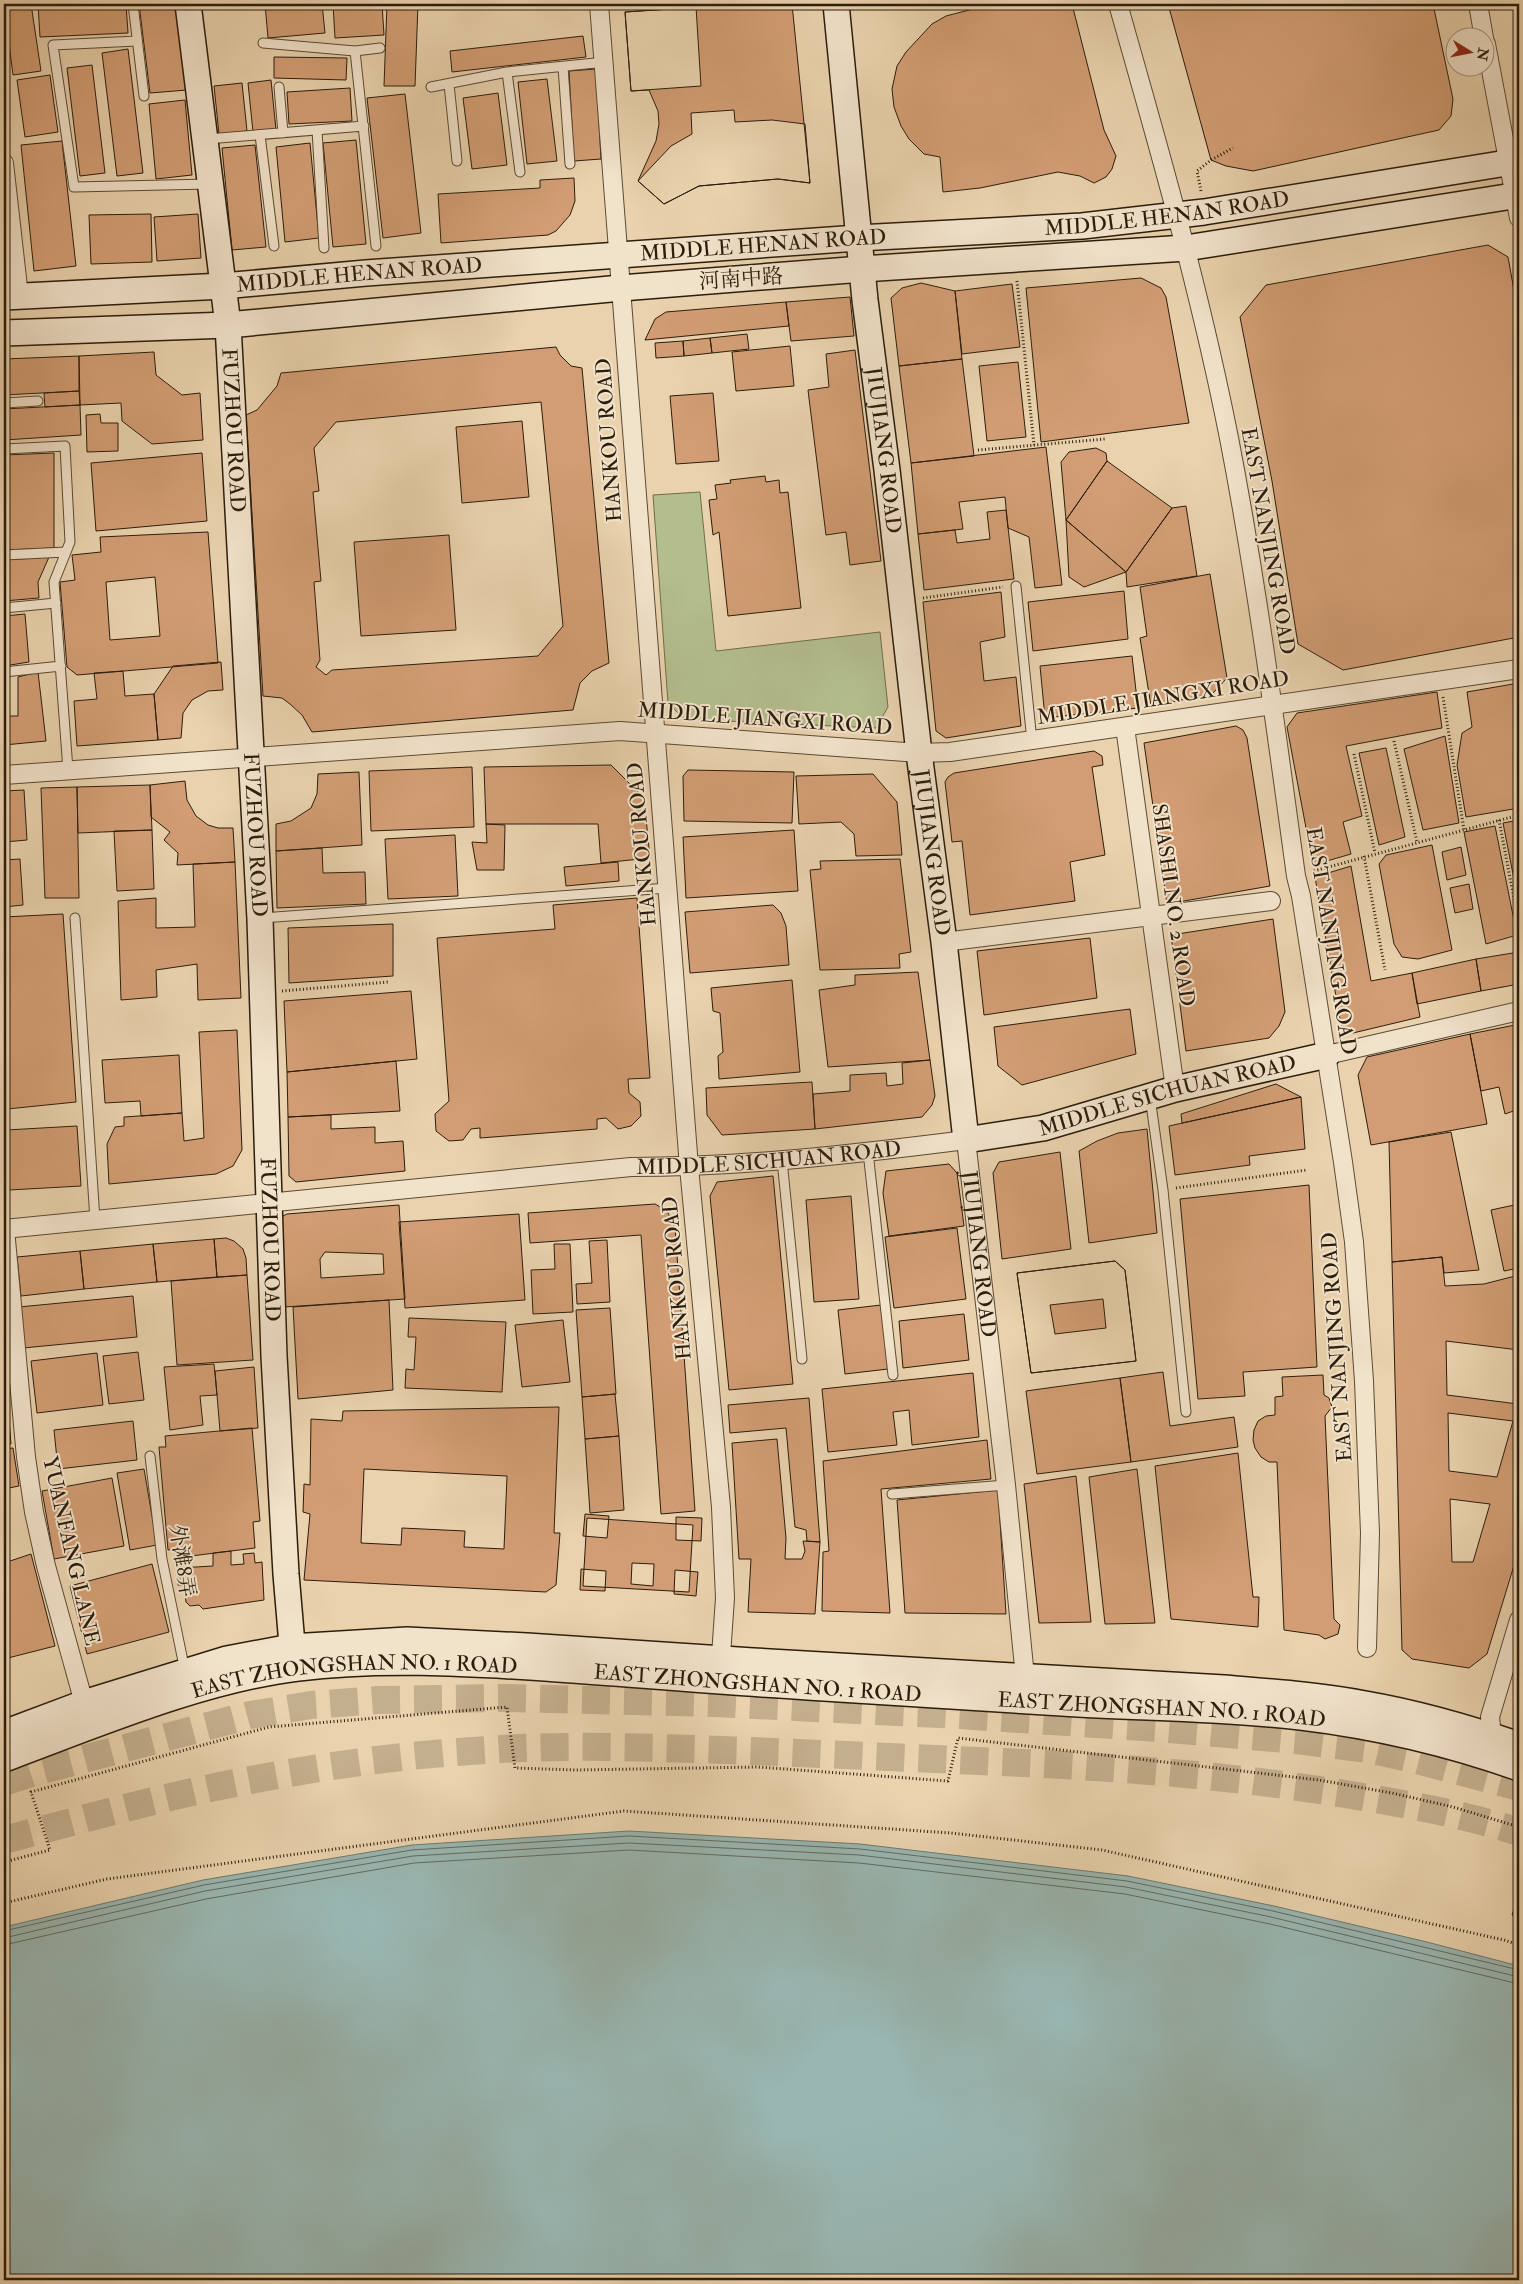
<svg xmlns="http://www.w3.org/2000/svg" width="1523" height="2284" font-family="'IM FELL Double Pica','Noto Serif SC',serif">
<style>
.green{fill:#b3bd8d;stroke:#706d4d}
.water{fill:#99b6b1;stroke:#6d796f}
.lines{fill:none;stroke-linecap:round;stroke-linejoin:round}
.shore{stroke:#626a5f;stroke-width:1}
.building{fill:#d29d74;stroke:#2c1d0d;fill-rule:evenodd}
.primary-tunnel{stroke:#c3ae8d;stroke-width:28;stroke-dasharray:28 14;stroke-linecap:butt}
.lane-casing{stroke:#5b4a35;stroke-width:11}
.street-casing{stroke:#5b4a35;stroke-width:20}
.secondary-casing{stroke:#2c1d0d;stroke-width:28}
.path{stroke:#2c1d0d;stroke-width:3;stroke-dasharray:1 2.5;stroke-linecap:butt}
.lane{stroke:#f1e2ca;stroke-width:9}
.street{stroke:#f1e2ca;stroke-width:18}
.secondary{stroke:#f1e2ca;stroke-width:25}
.labels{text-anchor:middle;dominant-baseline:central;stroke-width:4;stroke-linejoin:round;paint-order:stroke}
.street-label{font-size:21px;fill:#2c1d0d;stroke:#f1e2ca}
</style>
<rect width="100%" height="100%" fill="#e9d2ad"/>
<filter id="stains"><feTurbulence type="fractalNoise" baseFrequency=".004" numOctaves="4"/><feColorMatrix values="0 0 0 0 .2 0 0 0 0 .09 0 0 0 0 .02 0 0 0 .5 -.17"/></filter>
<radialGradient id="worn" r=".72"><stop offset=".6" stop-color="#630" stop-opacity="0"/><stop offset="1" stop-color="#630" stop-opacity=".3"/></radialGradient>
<path class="green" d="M700 492 716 651 880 632 888 707 876 728 684 719 668 703 653 495Z"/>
<path class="water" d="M629 1831 860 1844 1128 1876 1274 1906 1427 1942 1519 1966V2280H4V1927L203 1880 412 1845Z"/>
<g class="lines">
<path class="shore" d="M4 1931 204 1885 412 1850 629 1836 860 1849 1127 1881 1273 1911 1519 1970
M4 1938 205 1891 413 1856 629 1843 859 1855 1126 1887 1271 1917 1519 1977
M4 1945 206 1899 414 1863 629 1850 859 1863 1125 1894 1270 1924 1519 1984"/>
</g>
<path class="building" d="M4 4H31L41 71 13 75Z
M38 4H126L128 33 40 37Z
M139 4H178L187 90 150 93Z
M265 4H322L325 33 268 38Z
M333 4H382L384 35 335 38Z
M387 4H418L415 86H384Z
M751 4H792L810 183 778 179 699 186 664 204 638 181 656 141 659 124 658 111 649 90 631 91 625 12Z
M1072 4 1104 130 1116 156 1112 169 1106 177 1094 183 1080 176 1058 172 980 188 943 192 940 157 924 154 909 139 901 126 894 107 892 89 897 66 906 52 932 24 946 16 977 8Z
M1168 4H1433L1453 99 1451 116 1439 130 1253 171 1226 166 1211 160Z
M1515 4H1519V24Z
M696 7 701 86 631 91 625 12Z
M583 36 586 57 452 72 450 51Z
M128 49 143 173 117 176 102 53Z
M274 57 347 58 346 80 274 78Z
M92 65 105 173 80 176 67 68Z
M596 69 601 159 574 161 569 71Z
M50 75 58 132 25 137 17 80Z
M547 79 557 161 527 164 518 82Z
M271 80 276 130 253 132 248 83Z
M242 83 247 131 219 134 214 86Z
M350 88 352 121 289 124 287 92Z
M498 93 507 165 472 169 463 98Z
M405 94 421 233 383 238 367 98Z
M185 100 192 175 156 179 149 104Z
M734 110 735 122 772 120 805 124 810 183 778 179 699 186 664 204 638 181 671 146 692 134 691 113Z
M356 140 366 244 333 247 323 143Z
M62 141 76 266 34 271 21 145Z
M310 143 319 238 285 242 276 147Z
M255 145 266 247 232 250 222 148Z
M574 178 575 201 570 215 556 231 548 235 441 243 438 194 540 188V180Z
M151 214 152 262 91 264 89 215Z
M198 214 201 258 157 261 154 217Z
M1488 245 1508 257 1519 318V637L1343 670 1298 644 1272 481 1240 317 1266 285Z
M1141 278 1161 288 1166 297 1189 423 1041 442 1026 288Z
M921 283 955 291 962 359 899 366 891 298 902 288Z
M1012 284 1020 347 962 354 955 291Z
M850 297 854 336 791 341 786 302Z
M786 302 789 326 645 340 655 319 666 312Z
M747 334 749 349 712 353 710 338Z
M710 338 712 353 684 356 683 341Z
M683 341 684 356 656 358 655 343Z
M790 346 794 386 736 391 732 352Z
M556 347 560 355 571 366 582 368 609 663 592 671 580 683 573 710 312 732 302 715 290 704 282 698 263 696 246 415 257 410 277 386 281 373ZM541 402 563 626 538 656 332 670 326 675 316 667 320 660 314 582 321 581 313 492 319 491 314 448 336 422Z
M855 350 881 561 850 565 846 532 826 535 808 390 829 387 826 354Z
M154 352 156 375 182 395 200 393 203 440 152 444 122 421 121 403 80 405 79 356Z
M79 356V391L4 395V359Z
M962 359 974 456 911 463 899 366Z
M1018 362 1026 437 987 441 979 366Z
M79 391 80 405 45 407 44 393Z
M713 393 719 461 676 464 670 396Z
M80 405 81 435 4 440V409Z
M100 414 101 423H118V451L87 452 86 415Z
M522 421 529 497 462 503 456 427Z
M1046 447 1062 585 1035 588 1029 537 1008 528 1005 497 959 502 963 529 918 534 911 463Z
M1096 448 1106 453 1107 461 1066 520 1061 462 1069 452Z
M54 453V548L4 550V455Z
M202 453 207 521 96 531 91 463Z
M1107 461 1172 508 1126 572 1066 520Z
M765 476 766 482 779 480 780 493 788 492 801 608 728 616 719 532 713 535 709 500 717 499 715 485 731 483 730 480Z
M1186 506 1197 576 1127 587 1126 572 1172 508Z
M1006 510 1014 579 924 590 918 534 955 530 957 543 990 539 987 512Z
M1066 520 1126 572 1084 587 1069 577Z
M208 532 218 663 77 675 67 667 60 582 75 580 72 555 101 552 100 537ZM155 577 160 636 110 640 106 582Z
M449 535 456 630 361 636 354 542Z
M49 557 38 582 39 598 4 601V560Z
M1210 574 1227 678 1212 694 1151 706 1140 638 1147 636 1140 587Z
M1124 591 1128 639 1033 651 1028 602Z
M1001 592 1005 637 980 642 984 681 1016 677 1021 726 946 738 936 731 923 602Z
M25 614 29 662 4 666V616Z
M1132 656 1138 708 1045 718 1040 666Z
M221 662 223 690 208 691 192 700 183 713 181 738 158 740 154 694 173 666Z
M123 671 125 696 154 694 158 740 77 746 74 701 97 699 94 673Z
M38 672 46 741 4 745V716H18V677Z
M1519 683V808L1466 817 1457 765 1462 733 1472 727 1467 692Z
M1437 692 1442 728 1346 746 1362 816 1343 822 1351 854 1313 865 1287 727 1297 713Z
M1236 726 1243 730 1247 738 1270 886 1167 904 1144 743Z
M1445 736 1459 823 1423 830 1404 749Z
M1386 748 1405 837 1379 845 1359 753Z
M1094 751 1102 756 1103 765 1092 767 1105 855 1070 862 1075 901 970 915 962 841 952 842 945 782 948 777 954 773Z
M611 765 644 798 650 858 601 863 598 824H486L484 767Z
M472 767 474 827 371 831 369 771Z
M688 770 794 772 792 823 684 821 683 776Z
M359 772 362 845 276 851V824L291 821 311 808 317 794 318 774Z
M873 774 897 802 902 855 856 856 854 834 841 822 799 824 796 776Z
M185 781 187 800 196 816 208 825 218 828H233L235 862 177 865 178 853 164 840 170 832 151 817 150 785Z
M150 785 152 830 78 833 77 787Z
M77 787 79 898H45L41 788Z
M24 790 27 840 4 842V791Z
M1519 820V905L1503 823Z
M486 824 505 825 504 870H477L472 842 487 843Z
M1495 826 1517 935 1486 944 1464 832Z
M152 830 154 889 117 891 114 831Z
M794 830 798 891 686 898 683 837Z
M455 835 458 896 388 899 385 839Z
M1432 845 1452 950 1418 959 1402 957 1394 944 1379 864 1386 855Z
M1461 847 1466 875 1447 880 1442 852Z
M322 848 323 873 365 872 366 904 277 908 276 851Z
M20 859 23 905 4 907V860Z
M900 859 911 952 899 954 900 968 820 970 810 870 821 869 820 861Z
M235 862 241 998 198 1000 197 964 156 970 157 997 121 1000 118 901 156 898V928L195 927 193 864Z
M618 862 619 881 566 886 564 867Z
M1351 866 1371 981 1412 973 1420 1017 1353 1033 1341 1025 1315 877Z
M1469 884 1473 909 1455 913 1450 888Z
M637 898 650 1078 628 1079 629 1093 640 1102 641 1116 631 1126 618 1129 606 1118 597 1119V1129L480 1138V1128L471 1129 463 1140 449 1141 436 1131 435 1114 449 1101 437 938 555 929 553 905Z
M773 905 781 913 786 926 789 965 690 973 685 912Z
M63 914 76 1102 7 1109 4 1057V917Z
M1273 919 1285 1012 1279 1026 1269 1038 1186 1051 1171 935Z
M393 924V976L289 983 288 928Z
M1090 938 1097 998 984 1015 977 951Z
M1519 952V984L1481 991 1476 959Z
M1476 959 1481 991 1417 1004 1412 973Z
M918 972 930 1060 828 1067 819 990 855 985V975Z
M792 980 800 1072 719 1079 718 1056 723 1052 720 1013 713 1011 711 988Z
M411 991 417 1059 287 1072 284 1001Z
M1130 1009 1136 1054 1022 1085 998 1066 994 1027Z
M1519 1024V1046L1515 1025Z
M1515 1025 1519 1046V1109L1505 1114 1499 1087 1481 1091 1470 1034Z
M237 1030 242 1150 233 1166 216 1174 109 1184 107 1144 115 1127 124 1126V1117L182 1113 184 1141 204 1138 199 1032Z
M1470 1034 1487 1124 1371 1145 1358 1075 1367 1057Z
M179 1055 182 1113 141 1116 140 1101 105 1103 102 1060Z
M930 1060 935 1096 932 1105 922 1117 815 1129 813 1094 850 1091V1075L886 1073 887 1086 903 1084 902 1063Z
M396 1061 400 1111 288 1117 287 1072Z
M812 1082 815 1129 722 1135 707 1115 706 1088Z
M1276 1084 1301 1097 1182 1123 1181 1114Z
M1301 1097 1305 1149 1249 1156 1250 1165 1175 1175 1169 1126Z
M331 1115V1129L375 1127V1143L403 1141 405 1171 296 1182 289 1176 288 1117Z
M77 1126 81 1186 9 1190 6 1130Z
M1147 1129 1157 1233 1089 1243 1079 1151 1097 1141 1118 1133Z
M1451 1132 1479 1270 1444 1273 1442 1257 1392 1262 1389 1142Z
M1060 1152 1071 1249 1002 1259 993 1173 999 1162Z
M949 1164 957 1173 964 1226 889 1236 883 1193 886 1171Z
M773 1176 793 1384 729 1390 710 1196 717 1182Z
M1309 1185 1317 1367 1243 1372 1245 1396 1198 1399 1180 1199Z
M851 1196 859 1299 814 1302 806 1200Z
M655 1204 667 1211 675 1227 695 1511 661 1514 641 1235 530 1243 528 1213Z
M1519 1204V1268L1504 1271 1491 1210Z
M399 1205 405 1299 284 1307 281 1219 283 1216 287 1214ZM325 1252 383 1254 384 1274 321 1278 320 1259Z
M519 1214 525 1300 405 1308 399 1222Z
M957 1228 966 1299 894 1308 885 1237Z
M226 1238 234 1241 243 1249 246 1258 247 1275 217 1277 214 1239Z
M214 1239 217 1277 157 1282 153 1244Z
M607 1240 610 1302 577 1304 576 1284 592 1283 589 1241Z
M153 1244 157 1282 84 1289 80 1251Z
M554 1244H570L573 1312 533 1314 531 1270 555 1269Z
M80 1251 84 1289 21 1296 17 1257Z
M1442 1257 1445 1286 1484 1284 1519 1275V1350L1446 1341 1447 1395 1518 1404 1519 1401V1549L1487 1654 1469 1668 1412 1659 1402 1650 1392 1262ZM1448 1413 1513 1421 1497 1477 1449 1471ZM1450 1499 1490 1504 1473 1562H1452Z
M1115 1261 1125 1270 1136 1361 1031 1373 1017 1273ZM1103 1299 1106 1328 1055 1334 1050 1305Z
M1115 1261 1125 1270 1136 1361 1031 1373 1017 1273Z
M247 1275 253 1360 177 1365 171 1281Z
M133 1296 137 1337 23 1348 19 1307Z
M389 1300 393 1390 298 1399 293 1307Z
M881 1305 888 1369 845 1374 838 1310Z
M610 1308 616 1394 582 1397 576 1310Z
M964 1314 969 1360 903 1368 899 1321Z
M409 1318 506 1322 502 1392 405 1388 406 1369 414 1370 416 1337H408Z
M563 1320 570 1382 522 1387 515 1325Z
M138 1352 144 1400 109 1404 103 1356Z
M97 1353 103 1405 37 1413 31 1361Z
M4 1361 11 1444 4 1445Z
M214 1364 217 1395 200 1396 203 1425 170 1430 164 1367Z
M254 1367 258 1428 220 1431 215 1371Z
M1163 1372 1170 1426 1234 1417 1238 1447 1131 1462 1120 1378Z
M973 1373 979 1437 912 1445 909 1410 893 1412 897 1445 828 1452 822 1389Z
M1323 1375 1324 1395 1329 1398 1332 1407 1325 1416 1334 1619 1340 1625 1338 1634 1325 1639 1319 1635 1284 1630 1277 1462H1269L1261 1457 1255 1448 1253 1440 1254 1430 1258 1421 1266 1416 1275 1415V1397L1283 1396 1282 1377Z
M1120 1378 1131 1462 1037 1474 1026 1391Z
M615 1394 619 1436 585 1439 582 1397Z
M809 1398 820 1542 807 1541 806 1530 795 1527 786 1428 730 1433 728 1405Z
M559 1407 554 1533H560L556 1585 546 1592 304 1580 310 1514 303 1512 304 1484 310 1485 311 1419 342 1421 343 1411ZM364 1469 507 1476 504 1549 464 1547 465 1531 402 1528 401 1545 361 1543Z
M133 1421 137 1460 58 1469 54 1430Z
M252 1428 260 1521 253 1522 255 1548 191 1556 180 1549 168 1550 159 1447H166L165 1436Z
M619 1436 624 1510 590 1513 585 1439Z
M777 1439 786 1538 785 1559H802L805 1551 803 1541 820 1542 815 1614 748 1612 751 1559H739L732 1443Z
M987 1440 991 1479 881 1489 890 1613 822 1611 823 1552 829 1551 823 1461Z
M13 1448 19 1486 4 1489V1449Z
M1238 1453 1253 1597H1259L1258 1627 1171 1619 1155 1466Z
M144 1469 157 1545 130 1550 117 1473Z
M1137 1469 1155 1623 1105 1624 1089 1477Z
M1076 1476 1091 1622 1039 1623 1024 1484Z
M112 1478 124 1546 54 1559 42 1491Z
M998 1490 1006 1614 905 1613 897 1500Z
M585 1514 609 1516 607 1538 583 1536Z
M676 1517 702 1518 701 1541 676 1540Z
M587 1518 693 1525 689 1592 583 1586Z
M231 1551V1565L244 1564 243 1554 254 1553 255 1563 262 1562 264 1600 203 1609 199 1605 190 1606 186 1602 184 1586 178 1585V1568L213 1566V1553Z
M31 1554 55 1646 4 1659V1563Z
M632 1563 654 1564 653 1586 631 1584Z
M152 1564 169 1632 87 1654 70 1586Z
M581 1569 606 1571 605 1591 580 1590Z
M675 1570 698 1572 696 1596 674 1594Z
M1519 1669V1688L1514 1687Z
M1519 1894V1917L1512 1915Z"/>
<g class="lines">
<path class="primary-tunnel" d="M4 1782 31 1773 250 1715 311 1705 379 1700 504 1698 715 1703 958 1715 1158 1728 1296 1740 1368 1749 1413 1759 1519 1787
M4 1840C76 1821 147 1801 220 1786 308 1768 397 1755 487 1750 556 1745 625 1747 694 1749 789 1752 884 1757 979 1761 1100 1766 1219 1774 1339 1793 1399 1803 1461 1813 1519 1832"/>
<defs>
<path id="lane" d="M133 4 144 96
M137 41 53 45 74 187 210 184
M263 43 355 51 380 48
M355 51 376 246
M563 67 570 164
M507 72 520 172
M449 84 457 161
M279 87 283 133
M431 87 507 72 605 62
M317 130 324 248
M260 135 274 246
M207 139 364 126
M4 403 38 401
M4 449 65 446 70 542 54 582 68 770
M4 555 66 552
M1016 586 1032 741
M4 608 56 603
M4 672 61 666
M75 918 95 1220
M262 918 668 888
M1150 1097 1163 1190 1186 1412
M868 1152 893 1375
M782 1160 802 1359
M150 1456 162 1559 185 1671
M892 1494 1006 1485"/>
<g id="street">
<path d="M599 4 689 1167 721 1507 725 1598 720 1670"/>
<path d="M1118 4C1159 148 1200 291 1229 438 1257 583 1276 730 1296 876L1301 896 1343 1162 1354 1242 1364 1381 1370 1533 1367 1648"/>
<path d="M1478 4 1484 38"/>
<path d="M1486 44 1519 218"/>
<path d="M4 163 19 296"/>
<path d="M1125 727 1175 1089"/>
<path d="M4 775 620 731 919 753 950 752 1519 669"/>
<path d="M944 942 1271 901"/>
<path d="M1327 1055 1519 1011"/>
<path id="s1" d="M4 1229 631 1167C743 1167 855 1154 966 1140L1006 1485 1026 1687"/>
<path d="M5 1229 26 1457 34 1512 46 1566 84 1703"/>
<path d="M1492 1736 1490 1717 1519 1620"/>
</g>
<g id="secondary">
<path id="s2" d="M188 4 228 325 260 919 274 1356 286 1574 294 1668"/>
<path id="s3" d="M836 4 865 300 887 470 919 753 944 942 966 1140 1043 1128 1175 1089 1327 1055"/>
<path id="s4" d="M4 297 223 286 366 273 858 238 1082 226 1204 212 1519 161"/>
<path d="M4 333 228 325 621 288 862 269 1186 248 1519 195"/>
<path d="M4 1733 84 1703 227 1659 291 1647 407 1640 527 1646 753 1661 1224 1688C1271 1692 1318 1695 1365 1704 1417 1713 1469 1728 1519 1745"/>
<path id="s5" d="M4 1759C96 1725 201 1680 298 1668 380 1658 463 1663 545 1668 633 1674 720 1682 808 1687 892 1693 977 1698 1062 1703 1142 1708 1222 1708 1301 1717 1375 1726 1449 1743 1519 1768"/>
</g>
</defs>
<use href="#lane" class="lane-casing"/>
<use href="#street" class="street-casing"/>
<use href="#secondary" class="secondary-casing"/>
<path class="path" d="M1201 191 1197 171 1211 160 1233 148
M1017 281 1034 445
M978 450 1105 439
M923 598 1003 587
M1443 697 1464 830
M1394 741 1417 842
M1354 754 1375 853
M1499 820 1519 925
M1364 856 1385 970
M1314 871 1519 815
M282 991 388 982
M1176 1188 1307 1170
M4 1862 50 1850 31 1792 269 1727 507 1707 515 1768 576 1770 758 1767 948 1781 958 1738 1319 1780 1392 1793 1453 1807 1519 1827
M4 1903 107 1879 624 1811 951 1833 1102 1850 1504 1940 1519 1945"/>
<use href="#lane" class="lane"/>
<use href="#street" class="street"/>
<use href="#secondary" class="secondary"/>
</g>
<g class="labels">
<g class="street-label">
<text stroke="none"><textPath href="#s4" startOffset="1166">MIDDLE HENAN ROAD</textPath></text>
<text stroke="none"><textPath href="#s4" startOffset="761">MIDDLE HENAN ROAD</textPath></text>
<text stroke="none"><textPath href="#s4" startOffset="356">MIDDLE HENAN ROAD</textPath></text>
<text transform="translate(741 279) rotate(-4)">河南中路</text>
<text stroke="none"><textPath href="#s2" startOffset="429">FUZHOU ROAD</textPath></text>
<text transform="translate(609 440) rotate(-94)">HANKOU ROAD</text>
<text stroke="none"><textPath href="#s3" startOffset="449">JIUJIANG ROAD</textPath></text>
<text transform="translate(1268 541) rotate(80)">EAST NANJING ROAD</text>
<text transform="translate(1163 698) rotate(-9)">MIDDLE JIANGXI ROAD</text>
<text transform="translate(765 719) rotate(4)">MIDDLE JIANGXI ROAD</text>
<text stroke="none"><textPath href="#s2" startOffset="834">FUZHOU ROAD</textPath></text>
<text transform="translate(642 844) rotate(-95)">HANKOU ROAD</text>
<text stroke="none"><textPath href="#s3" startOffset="854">JIUJIANG ROAD</textPath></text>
<text transform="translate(1173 905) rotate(82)">SHASHI NO. 2 ROAD</text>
<text transform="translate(1331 941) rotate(81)">EAST NANJING ROAD</text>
<text stroke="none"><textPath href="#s3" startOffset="1350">MIDDLE SICHUAN ROAD</textPath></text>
<text stroke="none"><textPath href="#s1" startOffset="768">MIDDLE SICHUAN ROAD</textPath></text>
<text stroke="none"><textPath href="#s2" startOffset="1239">FUZHOU ROAD</textPath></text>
<text stroke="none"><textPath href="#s1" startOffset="1081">JIUJIANG ROAD</textPath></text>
<text transform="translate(677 1278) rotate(-95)">HANKOU ROAD</text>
<text transform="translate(1337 1347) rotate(-94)">EAST NANJING ROAD</text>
<text transform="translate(71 1551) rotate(77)">YUANFANG LANE</text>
<text transform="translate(182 1561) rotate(81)">外滩8弄</text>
<text stroke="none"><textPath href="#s5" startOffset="364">EAST ZHONGSHAN NO. 1 ROAD</textPath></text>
<text stroke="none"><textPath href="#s5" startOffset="769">EAST ZHONGSHAN NO. 1 ROAD</textPath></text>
<text stroke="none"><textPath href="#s5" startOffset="1174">EAST ZHONGSHAN NO. 1 ROAD</textPath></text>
</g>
</g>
<rect width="1523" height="2284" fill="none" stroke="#e9d2ad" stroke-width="20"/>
<rect x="5" y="5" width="1513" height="2274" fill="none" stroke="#2c1d0d" stroke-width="2.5"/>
<rect x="10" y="10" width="1503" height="2264" fill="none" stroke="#2c1d0d"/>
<g transform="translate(1470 52) rotate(100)"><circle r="24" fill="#f1e2ca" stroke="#a2937e"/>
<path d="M0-4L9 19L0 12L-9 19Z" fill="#8f2418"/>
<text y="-8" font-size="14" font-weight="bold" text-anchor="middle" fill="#2c1d0d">N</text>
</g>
<rect width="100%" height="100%" filter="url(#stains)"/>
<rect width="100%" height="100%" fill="url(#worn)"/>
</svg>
